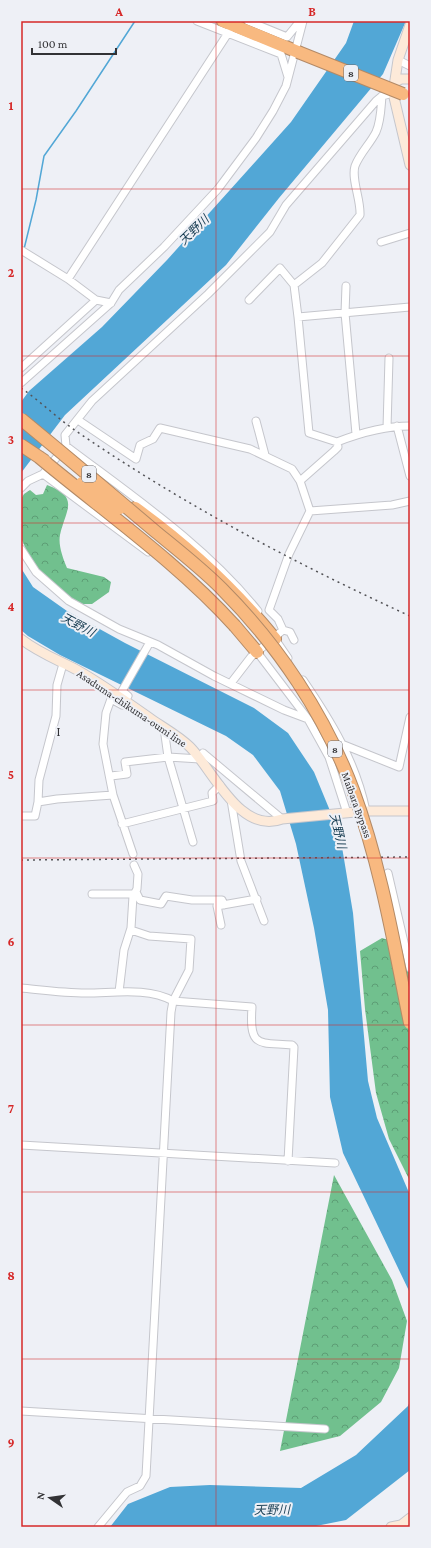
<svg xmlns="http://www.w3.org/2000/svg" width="431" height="1548" font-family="'Crimson Pro','Noto Sans JP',serif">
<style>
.forest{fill:url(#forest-crowns)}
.water{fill:#52a7d6}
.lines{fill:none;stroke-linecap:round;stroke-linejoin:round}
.stream{stroke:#52a7d6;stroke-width:1.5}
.street-casing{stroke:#c5c6cc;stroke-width:9}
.secondary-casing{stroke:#c5c6cc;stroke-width:11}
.highway-casing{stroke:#b38a66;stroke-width:14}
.street{stroke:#fff;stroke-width:7}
.secondary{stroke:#fdead9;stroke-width:9}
.highway{stroke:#f8b980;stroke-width:12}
.rail{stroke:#535357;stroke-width:1.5;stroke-dasharray:2 4;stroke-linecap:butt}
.highway-bridge-casing{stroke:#b38a66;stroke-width:14;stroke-linecap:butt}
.highway-bridge{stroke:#f8b980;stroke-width:12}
.grid{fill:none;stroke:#d62828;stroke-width:1;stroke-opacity:0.55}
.labels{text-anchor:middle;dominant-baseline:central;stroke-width:4;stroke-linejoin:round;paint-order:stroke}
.shield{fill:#eef0f6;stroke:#6a6b6f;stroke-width:1}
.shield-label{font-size:10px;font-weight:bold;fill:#323235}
.street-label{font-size:11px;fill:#323235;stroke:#eef0f6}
.water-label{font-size:12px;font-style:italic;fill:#193e53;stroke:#eef0f6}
.quarter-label{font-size:13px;letter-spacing:1px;fill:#323235;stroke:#eef0f6}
.neatline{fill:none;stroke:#d62828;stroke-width:1.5}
.grid-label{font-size:13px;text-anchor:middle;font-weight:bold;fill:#d62828}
</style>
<defs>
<pattern id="forest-crowns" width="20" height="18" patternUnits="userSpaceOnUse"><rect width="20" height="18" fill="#71c08e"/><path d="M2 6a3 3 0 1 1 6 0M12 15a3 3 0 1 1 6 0" fill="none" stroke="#5d9d75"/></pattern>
</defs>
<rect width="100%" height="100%" fill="#eef0f6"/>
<path class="forest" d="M47 485C81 497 65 511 60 535 58 545 63 558 67 568L104 577 111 582 109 592 92 604H82L70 599 35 567 29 556 21 538V499L24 494 30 490 36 495 43 494Z
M382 938 410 947V1181L389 1139 376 1093 365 1009 360 951Z
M334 1175 392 1280 407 1321 399 1368 381 1402 340 1436 280 1451Z"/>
<path class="water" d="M354 21H406L383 74 279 198 226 265 65 415 21 473V402L29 391 102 327 167 260 291 122 346 43Z
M21 568 33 587 67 611 125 643 254 708 288 733 314 772 340 835 353 913 368 1081 377 1118 410 1195V1293L343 1153 330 1097 328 1010 314 928 296 844 280 791 253 755 226 736 60 655 28 636 21 630Z
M410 1401V1470L346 1520 311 1527H110L128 1504 170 1487 210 1485 301 1488 356 1455 408 1406Z"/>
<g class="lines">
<path class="stream" d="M24 249 36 200 44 156 76 111 135 21"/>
<defs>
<path id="street" d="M197 21 281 54 288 77
M248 21 287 37 300 21
M398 60 410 66
M381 242 410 233
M21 250 68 279 96 300 111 303
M68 279 232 27
M346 286 345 313 356 434
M249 300 280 268 294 285
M410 307 298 317 309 433 337 442C360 433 385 426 410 426
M298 317 294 285 322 263 360 215C361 200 351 179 355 166 360 153 370 144 376 132 381 121 381 107 382 96
M21 368 96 300
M21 383 111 303 119 290 164 247 218 189 256 138 273 111 286 86 303 21
M78 420 136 459 140 445 153 439 160 428 250 449 292 469 300 481 310 511 289 554 269 610 278 619 283 630 290 632 294 640
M256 421 265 455
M397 426 410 476
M387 428 389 358
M66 446C132 496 205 545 258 611
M43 474 148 552
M300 481 334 451 338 447 337 442
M21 488 28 481 43 474 66 446 65 435 92 401 208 294 270 232 286 205 376 101 382 96 393 93
M310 511 392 505 410 501
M21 549 36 572 69 601 119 629 158 645 214 676 284 710 308 719
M275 639 288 658
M257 652 308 719 329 757 347 813
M303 680C331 721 356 762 366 811
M231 683 251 657 283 630
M164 728 168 757 193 842
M344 745 399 767 410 717
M111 776 127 774 125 762 168 757 200 759 203 753 282 819
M113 795 133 854
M231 800 241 861 264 921
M38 802 39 780 56 716 57 685 63 664
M21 816H35L38 802 57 799 113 795 103 744 106 713 111 699 122 705 128 696 122 691 150 642
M122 824 213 801 212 793 220 785
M388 873 410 968
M136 892 140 900 161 904 166 896 192 900H222L224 905
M92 894H135
M221 925 217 906 257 899
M21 988C42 990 64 993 86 993 114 993 148 987 173 1001L252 1007C249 1049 259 1042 292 1045L294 1047 288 1161
M119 992 124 950 131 928 133 896 137 889 138 874 134 865
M21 1145 335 1163
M21 1411 325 1429
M98 1527 127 1492 140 1486 146 1476 171 1012 173 1001 189 970 191 939 149 936 131 930"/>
<path id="secondary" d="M410 25 398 60 393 93 410 165
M395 82 401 79H410
M21 639C39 653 58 660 77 670 102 684 127 702 151 719 164 728 179 736 190 747 213 770 240 835 282 819L366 811H410
M391 1527 401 1525 410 1518"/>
<path id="highway" d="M223 21 298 52
M135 508C188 546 234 589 275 639
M235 626 257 652"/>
</defs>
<use href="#street" class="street-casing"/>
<use href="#secondary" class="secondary-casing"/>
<use href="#highway" class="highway-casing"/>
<use href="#street" class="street"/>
<use href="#secondary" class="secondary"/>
<use href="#highway" class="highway"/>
<path class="rail" d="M21 388C40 401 57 418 76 431 181 503 294 563 410 616
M21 860 410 857"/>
<defs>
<path id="highway-bridge" d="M298 52 403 94
M21 419C66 456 111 494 156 532 178 550 201 568 221 588 278 645 325 715 353 790 381 866 394 944 410 1023
M21 445 45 461
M39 457C105 512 177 562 235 626
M82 483 120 508"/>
</defs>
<use href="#highway-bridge" class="highway-bridge-casing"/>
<use href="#highway-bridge" class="highway-bridge"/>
</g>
<path class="grid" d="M216 21V1527M21 189H410M21 356H410M21 523H410M21 690H410M21 858H410M21 1025H410M21 1192H410M21 1359H410"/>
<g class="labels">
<g class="shield">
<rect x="344" y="65" width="14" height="16" rx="3"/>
<rect x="82" y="466" width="14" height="16" rx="3"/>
<rect x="328" y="741" width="14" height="16" rx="3"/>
</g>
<g class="shield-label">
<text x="351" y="73">8</text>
<text x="89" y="474">8</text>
<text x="335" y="749">8</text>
</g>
<g class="street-label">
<text transform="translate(132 708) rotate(34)">Asaduma-chikuma-oumi line</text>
<text transform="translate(357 805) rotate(70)">Maibara Bypass</text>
</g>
<g class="water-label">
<text transform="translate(194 230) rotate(-44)">天野川</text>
<text transform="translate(78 625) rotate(28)">天野川</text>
<text transform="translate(338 831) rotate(77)">天野川</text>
<text transform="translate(272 1510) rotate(-1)">天野川</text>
</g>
<g class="quarter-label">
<text x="59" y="731">I</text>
</g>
</g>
<rect width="431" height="1548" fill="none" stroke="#eef0f6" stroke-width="44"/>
<g transform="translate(50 1498) rotate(283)" stroke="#eef0f6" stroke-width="3" paint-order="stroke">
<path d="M0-3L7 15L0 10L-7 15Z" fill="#323235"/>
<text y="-6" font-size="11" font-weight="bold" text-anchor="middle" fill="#323235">N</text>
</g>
<path d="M32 48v6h84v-6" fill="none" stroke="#323235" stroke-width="2"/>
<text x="38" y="48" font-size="12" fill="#323235" stroke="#eef0f6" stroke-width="3" paint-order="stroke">100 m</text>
<rect x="22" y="22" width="387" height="1504" class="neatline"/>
<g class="grid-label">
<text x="119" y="16">A</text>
<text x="312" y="16">B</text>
<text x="11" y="110">1</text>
<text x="11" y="277">2</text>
<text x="11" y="444">3</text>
<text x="11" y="611">4</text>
<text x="11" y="779">5</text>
<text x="11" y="946">6</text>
<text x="11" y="1113">7</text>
<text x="11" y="1280">8</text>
<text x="11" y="1447">9</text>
</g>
</svg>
